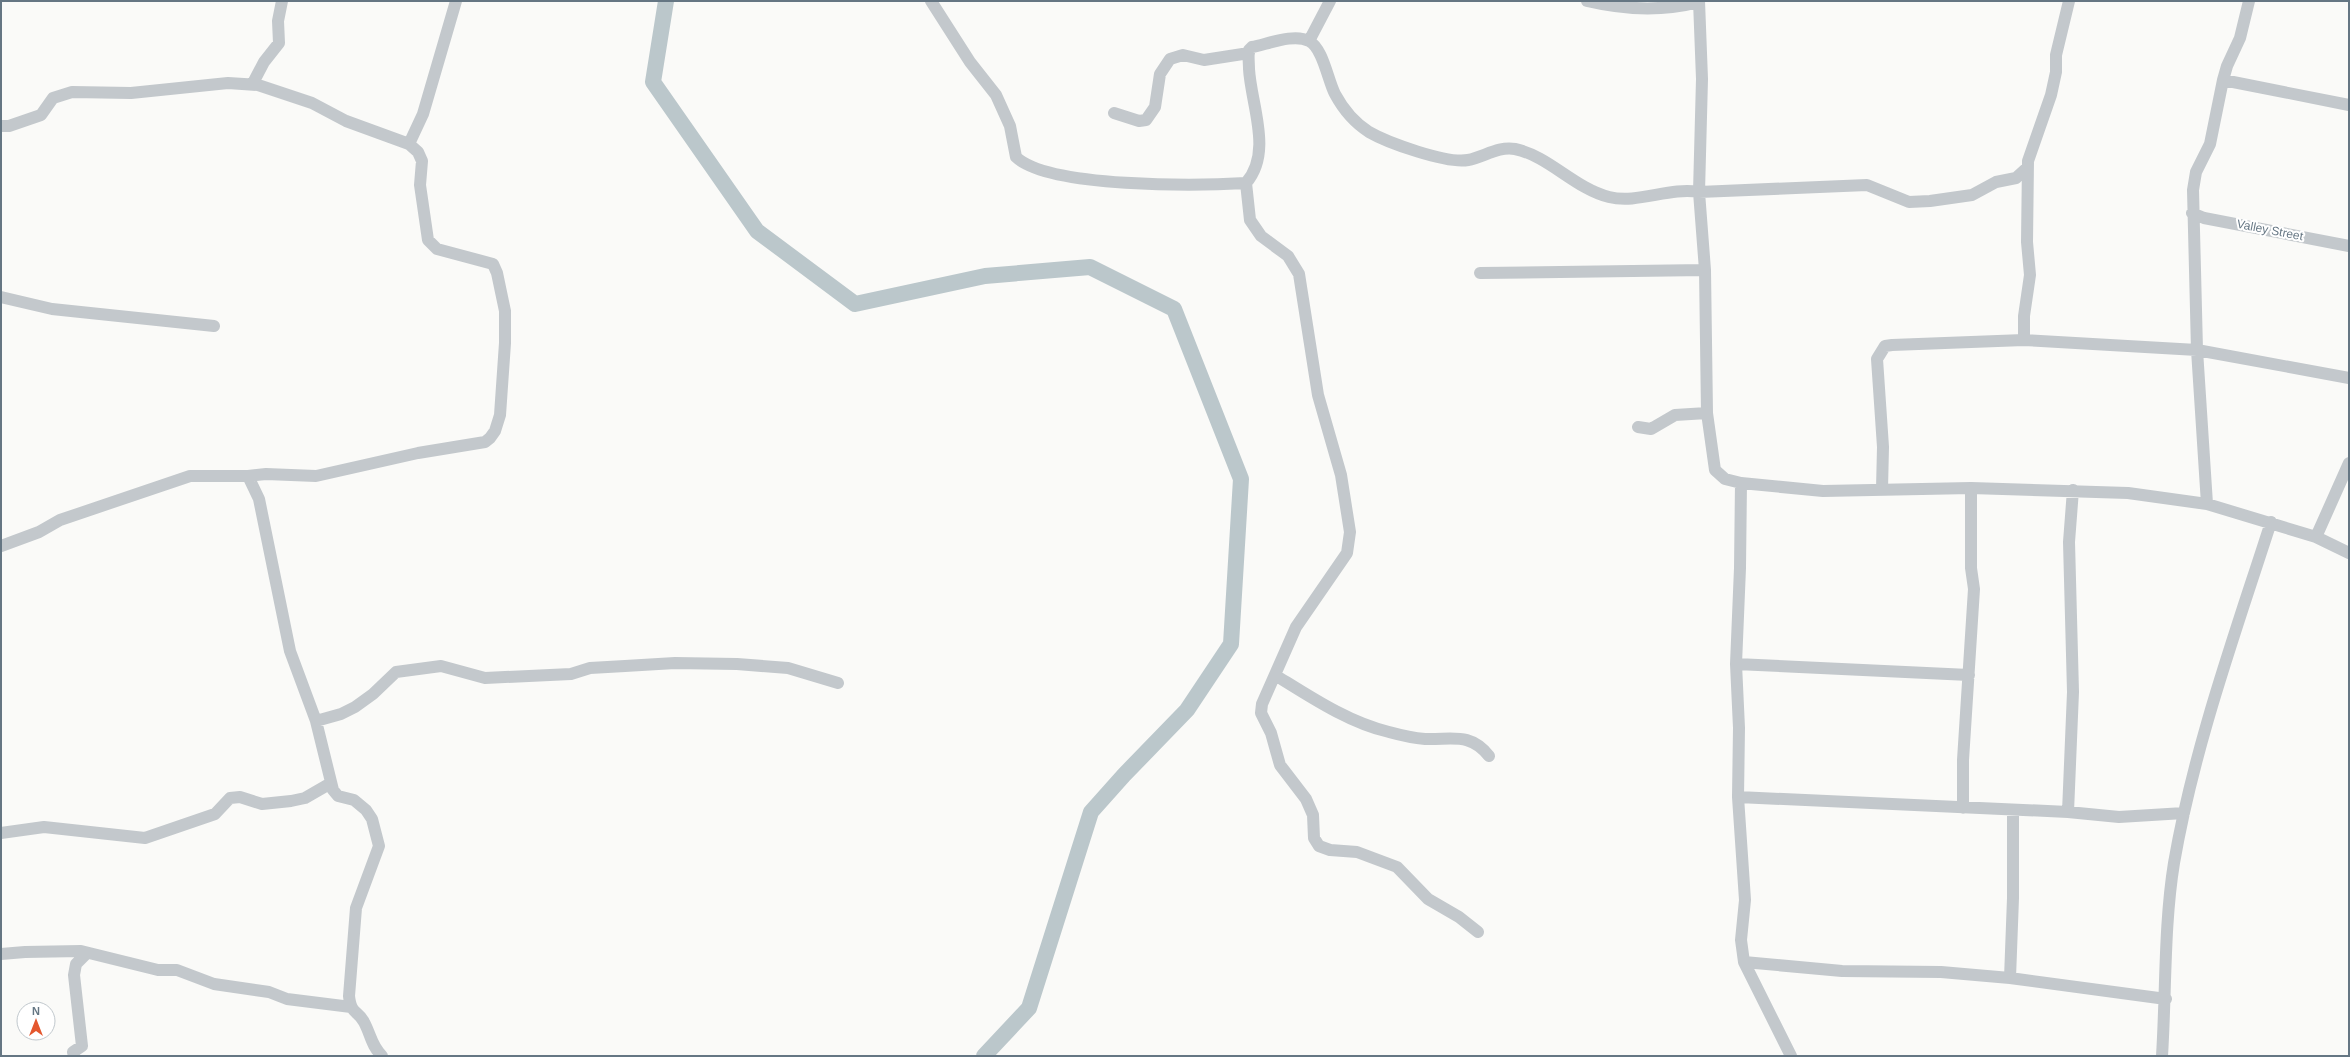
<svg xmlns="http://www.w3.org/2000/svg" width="2350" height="1057" font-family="Helvetica,sans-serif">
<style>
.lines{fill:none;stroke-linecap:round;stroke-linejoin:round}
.river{stroke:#bbc7cb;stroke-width:16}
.minor{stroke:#c3c8cc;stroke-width:12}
.labels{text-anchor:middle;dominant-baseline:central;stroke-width:4;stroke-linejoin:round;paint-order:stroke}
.street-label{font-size:12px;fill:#657683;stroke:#fff}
</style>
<rect width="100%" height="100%" fill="#fafaf8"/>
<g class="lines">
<path class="river" d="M666 1 653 82 757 231 855 304 985 276 1090 267 1174 309 1241 479 1231 644 1187 710 1124 775 1091 812 1029 1008 984 1056"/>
<path class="minor" d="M931 1 970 62 996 95 1010 126 1016 157C1049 188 1199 186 1246 183 1273 152 1251 105 1249 69 1249 63 1248 56 1249 50L1252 47C1268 44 1294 33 1309 41 1323 48 1328 81 1335 94 1343 109 1355 123 1369 132 1388 143 1447 164 1468 160 1484 157 1498 146 1515 149 1549 156 1574 188 1609 197 1638 204 1669 187 1699 192L1867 185 1909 202 1930 201 1972 195 1996 182 2016 178 2027 168
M1587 1C1625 10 1661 12 1699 2
M1699 1 1702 79 1699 192 1705 270 1707 413 1715 470 1725 479 1741 483 1823 491 1971 488 2128 493 2207 504 2316 537 2349 553
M1309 41 1330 1
M2223 80 2349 105
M253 83 264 62 279 43 278 21 282 1
M1114 113 1139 121 1146 120 1155 107 1160 74 1170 59 1183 55 1204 60 1249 53
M1 126H9L41 115 53 98 72 92 131 93 228 83 258 85 312 103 346 121 409 144 418 152 422 161 420 185 428 240 437 249 493 264 497 273 505 311V343L500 415 495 431 490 438 485 442 418 453 316 476 266 474 248 476
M409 144 423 114 456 1
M1246 183 1250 220 1261 236 1288 256 1299 274 1318 395 1341 475 1350 532 1347 553 1296 627 1262 704 1261 713 1271 733 1280 765 1306 799 1313 815 1314 838 1319 846 1330 850 1357 852 1397 867 1428 899 1459 917 1478 932
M2192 213 2204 218 2349 246
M1480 273 1705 270
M1 297 52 309 214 326
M2024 340V316L2030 275 2027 242 2028 161 2051 95 2056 72V55L2069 1
M1638 427 1651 429 1675 415 1707 413
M1741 483 1740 568 1736 664 1739 728 1738 797 1745 900 1741 940 1744 962 1791 1056
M1882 489 1883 447 1877 359 1885 346 1892 345 2024 340 2197 350 2349 378
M2207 504 2197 350 2193 190 2196 172 2210 144 2223 80 2227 66 2240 38 2249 1
M2316 537 2349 463
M1 546 39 532 60 520 190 476H248L259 499 290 651 316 721 333 790 338 796 354 800 366 810 372 819 379 846 356 908 349 996C351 1015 358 1010 364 1022 371 1035 371 1045 382 1056
M1736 664 1969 675
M1275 675C1309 696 1349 723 1389 732 1400 735 1413 738 1425 739 1452 740 1470 732 1489 756
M316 721 341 714 355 707 373 694 396 672 441 666 485 678 571 674 590 668 625 666 675 663 737 664 788 668 838 683
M1738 797 2068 812 2119 817 2184 813
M1963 808V760L1974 589 1971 568V488
M2013 810V898L2010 978 2166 999
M2068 812 2073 692 2069 542 2073 490
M1 833 44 827 145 838 215 814 230 798 240 797 262 804 291 801 305 798 331 783
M1 954 25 952 81 951 158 970H177L214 984 269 992 287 999 351 1007
M1744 962 1842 971 1941 972 2010 978
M74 1056 73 1052 82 1046 74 975 76 964 87 953
M2162 1056C2166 993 2164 924 2174 863 2194 747 2235 634 2271 522"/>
</g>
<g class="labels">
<g class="street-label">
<text transform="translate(2270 230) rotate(11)">Valley Street</text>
</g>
</g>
<rect width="2350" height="1057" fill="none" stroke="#657683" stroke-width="4"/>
<g transform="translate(36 1021)"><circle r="19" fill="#ffffff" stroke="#c1c8cd"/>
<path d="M0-3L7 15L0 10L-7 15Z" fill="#e4572e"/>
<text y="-6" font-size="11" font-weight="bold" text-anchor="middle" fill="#657683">N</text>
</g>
</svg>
